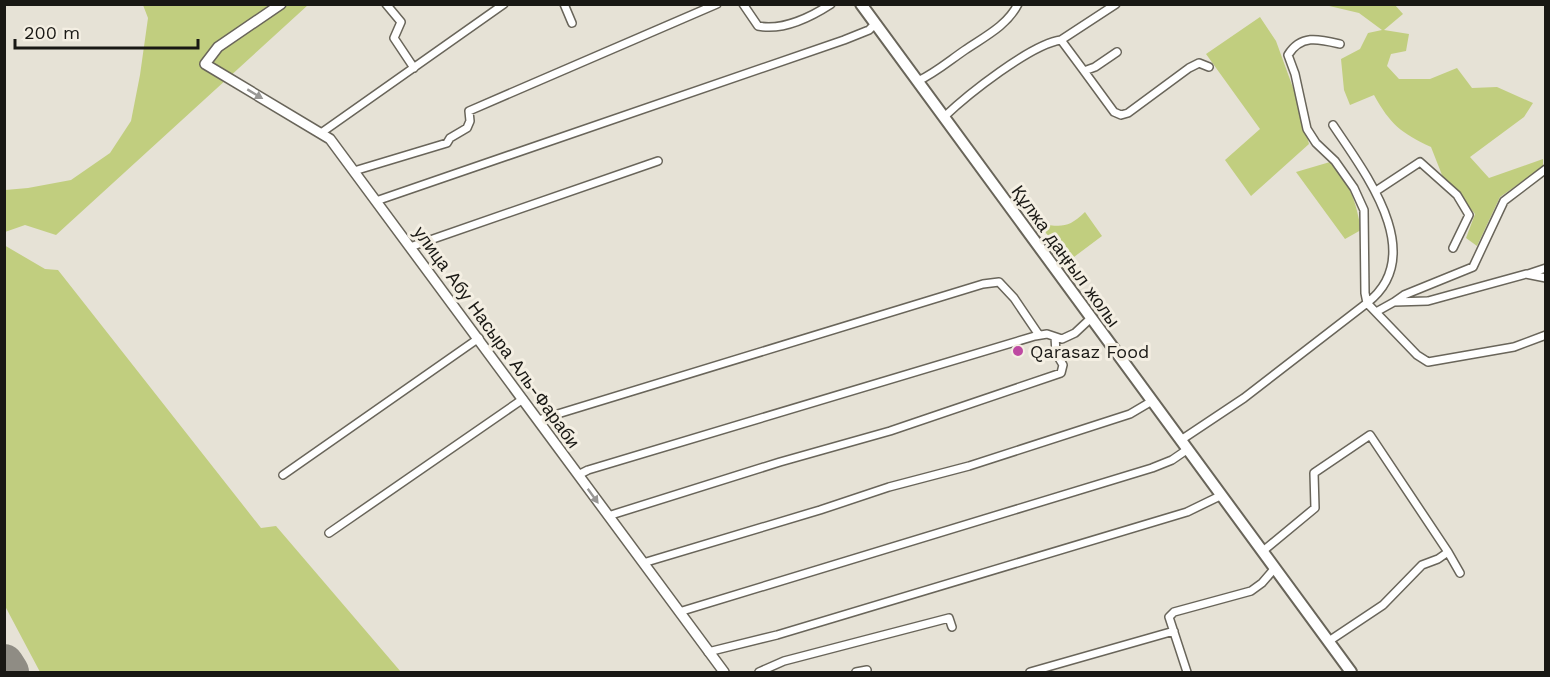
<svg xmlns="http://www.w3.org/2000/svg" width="1550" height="677" font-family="'Work Sans',sans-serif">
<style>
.green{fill:#c1ce7f}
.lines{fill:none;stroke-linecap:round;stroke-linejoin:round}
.runway{stroke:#8f8c84;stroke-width:40}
.street-casing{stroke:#69655a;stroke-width:10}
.secondary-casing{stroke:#69655a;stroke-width:12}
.primary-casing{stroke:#69655a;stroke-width:14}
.street{stroke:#fff;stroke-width:7}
.secondary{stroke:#fff;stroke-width:9}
.primary{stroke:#fff;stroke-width:10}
.oneway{fill:#989795}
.poi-dot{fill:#be49a2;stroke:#f4efe3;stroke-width:2}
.labels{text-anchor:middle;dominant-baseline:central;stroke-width:6;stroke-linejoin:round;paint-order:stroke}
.street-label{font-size:18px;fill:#191814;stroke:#f4efe3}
.poi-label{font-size:18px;fill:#191814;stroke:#f4efe3;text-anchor:start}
</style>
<rect width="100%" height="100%" fill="#e6e2d6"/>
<path class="green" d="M143 5H308L56 235 25 225 5 232V190L28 188 71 180 110 153 131 121 140 75 148 18Z
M1325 5H1395L1403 14 1384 30 1409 34 1406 51 1391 54 1387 66 1399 79H1430L1457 68 1472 88 1497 87 1533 103 1524 117 1470 157 1489 178 1543 159V167L1500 197 1477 246 1466 238 1475 214 1442 175 1431 147C1401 133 1390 124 1374 95L1350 105 1344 90 1341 59 1360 49 1368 33 1382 30 1359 13Z
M1260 17 1276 41 1300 107 1309 144 1251 196 1225 160 1260 129 1206 54Z
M1330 162C1350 183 1356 201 1361 230L1345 239 1296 172Z
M1085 212 1102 236 1066 263 1040 224C1063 227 1068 228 1085 212Z
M4 245 45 269 58 270 261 528 276 526 401 672H40L5 606Z"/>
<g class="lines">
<path class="runway" d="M4 664 9 672"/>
<defs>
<path id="street" d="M386 4 401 22 394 38 414 68
M564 4 572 23
M743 4 758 26C782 31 811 17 831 4
M1061 40 1084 71 1095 67 1117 52
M1084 71 1114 112 1121 115 1128 113 1189 68 1199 63 1209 67
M918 81C935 73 949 61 965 50 984 37 1007 26 1018 4
M944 117C967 95 1031 44 1061 40L1116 4
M1333 125C1365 173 1429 255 1367 303L1365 293 1364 210 1354 188 1335 161 1316 143 1307 129 1295 74 1288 55C1301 34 1319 39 1340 44
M321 133 504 4
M354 171 447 143 450 138 467 128 470 121 469 111 717 4
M1376 191 1420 162 1457 195 1469 215 1453 248
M376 201 844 40 869 30 875 24
M410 247 658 161
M1528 274 1546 268
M1394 302 1404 295 1473 267 1504 201 1546 169
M1376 312 1394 302 1428 301 1526 274 1546 278
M538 420 983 284 999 282 1014 298 1039 335
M1181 440 1244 398 1367 303 1417 355 1428 362 1514 347 1546 335
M283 475 479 338
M578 475 588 470 1035 336 1047 334 1062 339 1075 333 1091 318
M608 516 780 462 890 431 1061 373 1063 365 1056 353 1055 337
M329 533 523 399
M1263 551 1315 508 1314 473 1370 435 1448 552
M643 563 820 510 889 487 969 466 1130 414 1152 401
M679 612 1152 468 1172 460 1188 449
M1329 641 1383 605 1422 565 1438 559 1448 552 1460 573
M708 652 777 635 1187 512 1222 495
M759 672 784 661 949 618 952 627
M856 672 867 670
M1030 672 1174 631
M1187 672 1169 617 1174 612 1251 591 1262 583 1275 568"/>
<path id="secondary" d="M281 4 218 47 205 64 330 139 724 672"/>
<path id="primary" d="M861 4 1351 672"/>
</defs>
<use href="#street" class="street-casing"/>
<use href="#secondary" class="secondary-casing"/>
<use href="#primary" class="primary-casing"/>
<use href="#street" class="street"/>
<use href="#secondary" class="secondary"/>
<use href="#primary" class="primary"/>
</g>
<defs><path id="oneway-solid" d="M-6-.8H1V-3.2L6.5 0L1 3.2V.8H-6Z" transform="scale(1.5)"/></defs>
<g class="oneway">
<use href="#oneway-solid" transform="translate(255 94) rotate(31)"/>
<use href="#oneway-solid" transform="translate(593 496) rotate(54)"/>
</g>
<circle class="poi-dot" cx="1018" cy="351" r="6"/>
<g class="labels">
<g class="street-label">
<text transform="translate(1066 256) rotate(54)">Құлжа даңғыл жолы</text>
<text transform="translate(497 337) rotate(54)">улица Абу Насыра Аль-Фараби</text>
</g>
<g class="poi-label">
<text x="1030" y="351">Qarasaz Food</text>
</g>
</g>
<rect width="1550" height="677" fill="none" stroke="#191814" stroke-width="12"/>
<path d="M15 39v9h183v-9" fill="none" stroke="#191814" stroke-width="3"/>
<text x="24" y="39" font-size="18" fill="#191814" stroke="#f4efe3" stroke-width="4.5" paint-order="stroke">200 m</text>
</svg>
